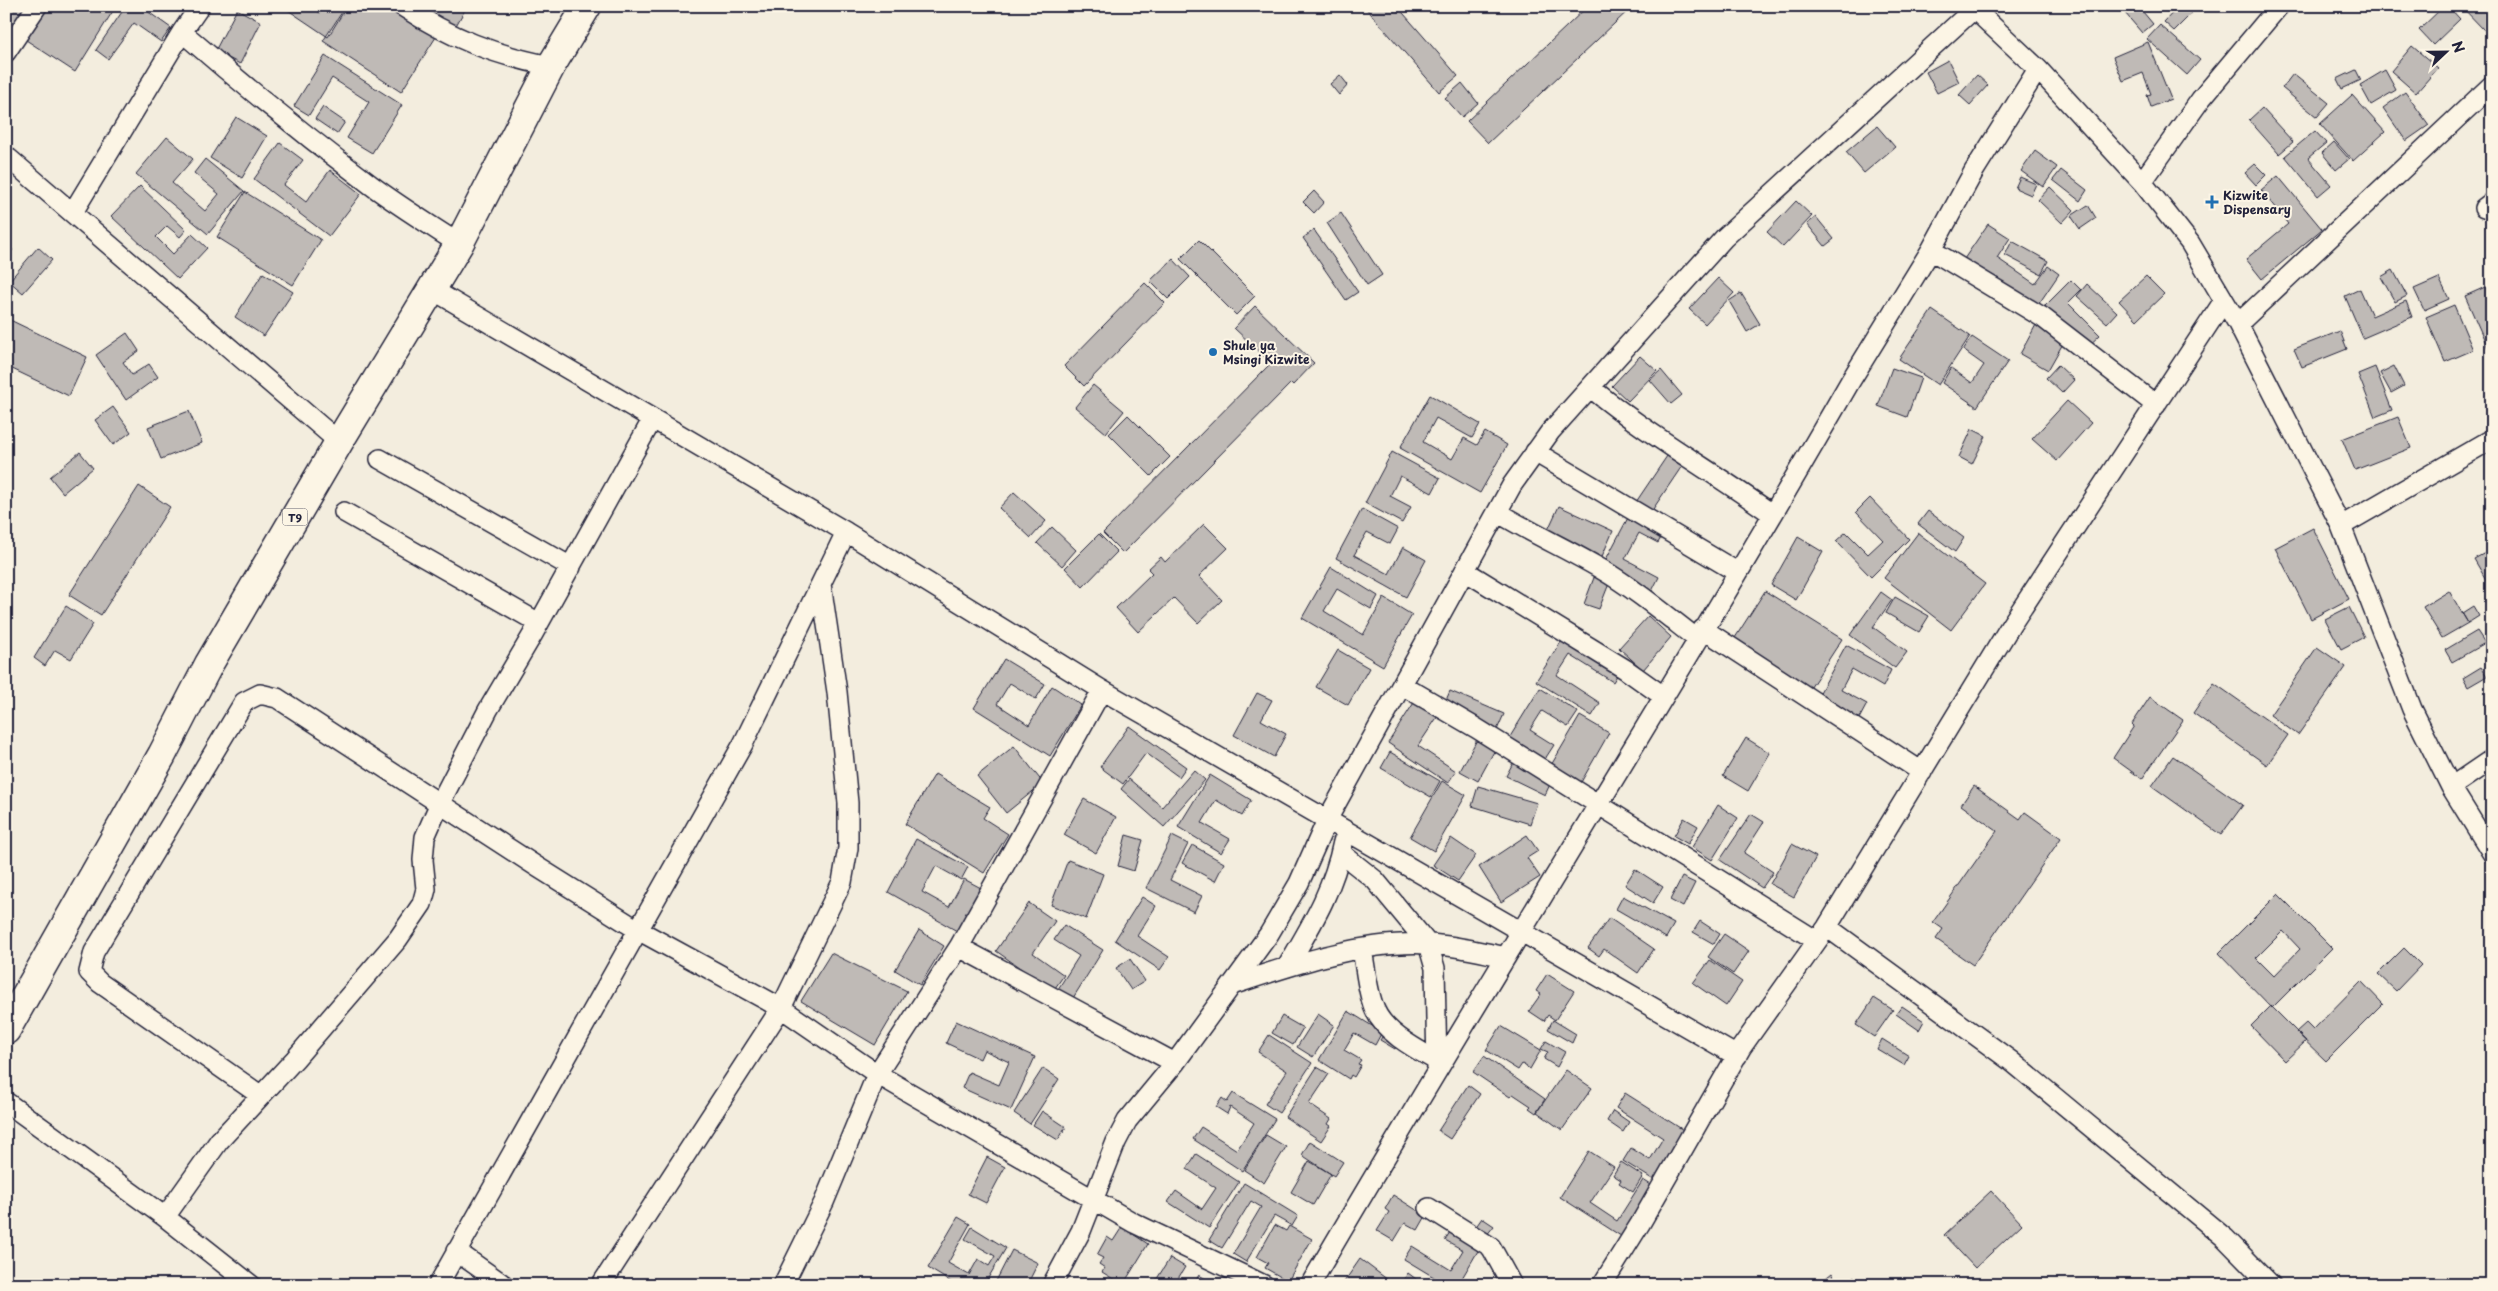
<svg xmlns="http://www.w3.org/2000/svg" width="2498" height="1291" font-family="'Playpen Sans',sans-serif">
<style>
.building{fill:#bfbab6;stroke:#22223b;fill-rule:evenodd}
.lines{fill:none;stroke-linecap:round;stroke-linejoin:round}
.minor-casing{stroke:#22223b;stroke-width:22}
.trunk-casing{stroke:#22223b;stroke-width:31}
.minor{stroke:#fcf5e5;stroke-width:19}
.trunk{stroke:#fcf5e5;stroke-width:28}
.poi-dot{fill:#1f6fb2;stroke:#fcf5e5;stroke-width:2}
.labels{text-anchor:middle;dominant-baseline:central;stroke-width:4;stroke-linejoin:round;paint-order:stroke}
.shield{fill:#fcf5e5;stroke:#63616e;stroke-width:1}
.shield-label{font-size:11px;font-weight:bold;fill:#22223b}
.poi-label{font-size:12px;font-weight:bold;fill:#22223b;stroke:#fcf5e5;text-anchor:start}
</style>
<rect width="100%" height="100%" fill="#f3edde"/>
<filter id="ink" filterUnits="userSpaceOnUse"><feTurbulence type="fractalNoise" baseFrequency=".02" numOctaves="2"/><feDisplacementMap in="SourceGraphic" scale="10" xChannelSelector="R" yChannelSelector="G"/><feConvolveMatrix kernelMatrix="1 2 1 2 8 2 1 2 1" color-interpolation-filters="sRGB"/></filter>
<g filter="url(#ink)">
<path class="building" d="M6 6H28L11 30 6 26Z
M47 6H116L75 72 26 40Z
M126 6H140L171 28 161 42 134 23 108 59 96 50Z
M282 6H310L320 13 325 6H347L328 37Z
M346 6H389L436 37 401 92 323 41Z
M415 6H467L453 31Z
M1364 6H1397L1458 76 1439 92Z
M1588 6H1633L1488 143 1467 121Z
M2119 6H2138L2153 24 2142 33Z
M2179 6H2182L2191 14 2174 31 2164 22Z
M2444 6H2448L2460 19 2433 45 2419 30Z
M2461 6H2481L2492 17V23L2484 30Z
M237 9 261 22 240 64 215 51Z
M2160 25 2200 60 2187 75 2147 39Z
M2148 42 2171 99 2151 107 2147 95 2151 94 2143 73 2123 81 2113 57Z
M2412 46 2438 68 2416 93 2391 71Z
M325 56 402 105 372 153 347 138 369 102 332 78 309 115 294 106Z
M1948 60 1959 82 1937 93 1926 72Z
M2356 70 2361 80 2342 89 2337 79Z
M2385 70 2396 90 2371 105 2360 85Z
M2293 74 2329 103 2317 117 2282 88Z
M1340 75 1348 85 1339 95 1330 84Z
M1977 75 1988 85 1970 105 1959 95Z
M1462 83 1478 103 1462 117 1445 98Z
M2405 92 2429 125 2406 141 2383 108Z
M2352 95 2385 132 2353 161 2320 124Z
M323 107 345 122 337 134 315 119Z
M2262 108 2293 142 2279 154 2249 120Z
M236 117 267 136 242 178 210 158Z
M1877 126 1895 147 1864 173 1846 152Z
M2315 131 2326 143 2308 158 2331 185 2318 196 2285 156Z
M167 137 193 159 172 183 205 211 219 194 194 173 205 159 244 191 208 234 136 174Z
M2334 142 2349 159 2336 170 2322 153Z
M280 143 303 160 284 185 306 202 330 170 361 194 329 236 254 179Z
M2035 151 2057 167 2043 187 2021 171Z
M2255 164 2266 175 2256 185 2245 173Z
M2061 170 2087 190 2080 201 2053 180Z
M2278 176 2322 229 2262 279 2246 259 2288 224 2261 190Z
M2020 177 2036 184 2031 195 2015 188Z
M140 186 186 230 180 237 167 226 156 237 173 254 192 234 207 248 178 279 111 216Z
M2050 187 2074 210 2062 223 2038 200Z
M1314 191 1324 202 1314 213 1303 202Z
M245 192 321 240 293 285 217 237Z
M1796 201 1812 216 1783 247 1767 232Z
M2088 205 2096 218 2080 229 2071 216Z
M1341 213 1382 275 1367 285 1327 223Z
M1816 217 1834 239 1825 246 1807 224Z
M1988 224 2010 238 1997 258 2035 284 2048 266 2059 274 2036 308 1964 259Z
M1314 230 1358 292 1346 300 1303 238Z
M1199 240 1255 296 1236 315 1180 259Z
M2012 241 2048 261 2041 274 2005 255Z
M6 244 13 250 6 257Z
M38 247 52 260 23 293 9 281Z
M1173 259 1190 277 1168 299 1150 281Z
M2393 270 2407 296 2395 302 2381 277Z
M263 273 293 292 264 336 235 317Z
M2146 276 2164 294 2137 320 2119 301Z
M1718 278 1734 293 1705 324 1689 309Z
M2439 278 2449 299 2424 310 2414 289Z
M2071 280 2081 290 2068 303 2100 335 2085 349 2045 306Z
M1145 283 1165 303 1084 386 1064 366Z
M2087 284 2117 312 2107 323 2077 296Z
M2492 284V304L2488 306 2492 315V357L2465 296Z
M2360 289 2372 316 2406 301 2412 317 2363 338 2345 296Z
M1741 293 1760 324 1747 332 1729 301Z
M2454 305 2473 350 2445 362 2426 317Z
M1255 306 1314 363 1293 385 1291 383 1123 553 1103 533 1271 363 1234 328Z
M1932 310 1970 336 1938 385 1899 359Z
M8 319 87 357 69 396 6 366Z
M2037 323 2065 340 2048 370 2020 354Z
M2340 331 2347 349 2302 367 2294 349Z
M127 333 139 351 123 362 132 375 149 364 158 377 126 400 96 355Z
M1972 337 2008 361 1977 407 1942 383 1951 368 1972 383 1984 365 1963 350Z
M1640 356 1657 371 1628 401 1612 386Z
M2058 365 2074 380 2062 393 2046 378Z
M2394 366 2404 386 2391 393 2380 373Z
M2375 367 2392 410 2375 417 2358 374Z
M1892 368 1921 378 1907 417 1878 406Z
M1661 370 1682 395 1671 404 1650 380Z
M1093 385 1124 411 1106 433 1075 407Z
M1430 395 1480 424 1472 438 1436 418 1423 442 1452 459 1464 438 1477 445 1485 432 1507 445 1480 493 1400 448Z
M2067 401 2091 423 2057 461 2032 439Z
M113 407 131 432 113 445 95 420Z
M189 411 202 443 161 459 148 427Z
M1128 415 1170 457 1151 476 1109 434Z
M2398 417 2411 448 2355 470 2342 439Z
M1972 429 1986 436 1972 464 1959 457Z
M80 452 93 468 63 493 50 477Z
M1392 452 1440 478 1432 493 1400 476 1390 496 1411 507 1402 523 1365 503Z
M1667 456 1682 466 1649 515 1634 505Z
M139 486 170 507 101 615 69 595Z
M1014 492 1046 521 1031 538 999 508Z
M1870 498 1909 539 1871 577 1836 541 1846 532 1868 554 1883 540 1856 512Z
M1559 506 1613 531 1600 561 1547 532Z
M1362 509 1398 529 1390 544 1367 532 1354 555 1389 574 1403 547 1426 560 1406 597 1336 558Z
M1928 511 1964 538 1955 552 1918 524Z
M1630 514 1664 532 1658 543 1639 533 1625 559 1659 577 1652 591 1603 565Z
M1204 524 1228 548 1199 576 1222 600 1198 623 1174 598 1138 632 1116 608 1152 573 1148 569 1161 557 1165 562Z
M1052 527 1076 550 1062 566 1037 543Z
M2313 528 2349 599 2311 619 2275 548Z
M1918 533 1985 584 1951 630 1884 578Z
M1099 534 1117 552 1083 587 1065 568Z
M1798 537 1823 552 1796 600 1771 585Z
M2487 552 2492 559V590L2474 559Z
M1331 567 1378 596 1371 609 1337 589 1324 611 1363 635 1384 598 1412 615 1383 666 1302 618Z
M1595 575 1610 581 1599 609 1584 604Z
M1765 591 1842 639 1809 690 1733 641Z
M2449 591 2468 623 2442 638 2423 607Z
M1881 592 1892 600 1873 627 1907 652 1895 668 1850 635Z
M1895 597 1929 616 1919 632 1886 613Z
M66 606 93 624 71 659 55 650 45 666 34 658Z
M2473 606 2479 616 2468 623 2462 613Z
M2349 607 2364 637 2341 649 2325 619Z
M1648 616 1671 637 1643 670 1619 648Z
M2477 631 2485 643 2452 662 2445 650Z
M1566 634 1621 669 1613 682 1570 655 1557 675 1600 703 1592 716 1536 681Z
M1846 645 1891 670 1883 687 1852 669 1841 690 1867 704 1859 719 1818 696Z
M2317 647 2346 667 2298 735 2270 715Z
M1338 650 1369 668 1348 705 1316 687Z
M1004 659 1045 684 1036 699 1010 683 997 704 1029 725 1052 686 1081 705 1050 756 974 708Z
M2481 667 2487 676 2468 687 2463 678Z
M2214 683 2288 735 2267 765 2193 713Z
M1540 688 1578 712 1568 727 1542 711 1530 730 1554 745 1543 762 1508 740Z
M1450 691 1504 714 1497 730 1443 707Z
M1257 693 1272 700 1261 720 1286 734 1274 757 1234 735Z
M2150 697 2183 720 2142 779 2113 758 2134 726 2132 724Z
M1417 698 1440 713 1418 746 1456 771 1448 783 1388 743Z
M1580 716 1609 733 1580 784 1550 767Z
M1129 726 1186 767 1179 777 1146 753 1123 784 1100 767Z
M1479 736 1497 746 1478 781 1460 771Z
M1746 738 1770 753 1748 791 1723 776Z
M1014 746 1043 783 1006 813 977 776Z
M1390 752 1440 781 1431 797 1381 768Z
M2173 756 2243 805 2221 835 2152 786Z
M1514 761 1552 780 1545 795 1506 776Z
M1194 770 1205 780 1164 827 1121 789 1129 779 1162 807Z
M935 774 990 807 983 818 1008 834 984 873 905 824Z
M1210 775 1251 800 1242 816 1216 800 1202 823 1230 839 1221 853 1178 827Z
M1442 781 1466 795 1434 851 1410 837Z
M1478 786 1537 803 1530 824 1472 806Z
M1974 786 2020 819 2025 812 2061 838 1973 965 1936 939 1943 929 1933 922 1997 831 1961 805Z
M1084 799 1116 817 1096 853 1064 835Z
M1718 805 1738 818 1712 860 1692 847Z
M1751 814 1764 822 1744 853 1773 872 1762 888 1720 860Z
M1684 818 1698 826 1688 844 1674 836Z
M1126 835 1143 840 1134 871 1118 866Z
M1527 835 1538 851 1527 858 1540 877 1501 902 1479 867Z
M1172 836 1188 844 1170 880 1202 896 1194 912 1146 888Z
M1451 838 1476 855 1458 881 1433 865Z
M916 839 968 867 961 880 936 866 922 892 949 907 964 879 981 888 957 931 888 892Z
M1792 844 1816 857 1794 897 1770 884Z
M1192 845 1224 863 1215 881 1182 863Z
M1068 860 1103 874 1086 919 1051 905Z
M1635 869 1663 887 1653 903 1625 885Z
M1682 877 1695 883 1683 907 1670 900Z
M2278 894 2332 948 2272 1008 2219 953ZM2283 931 2300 949 2274 976 2256 958Z
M1623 896 1674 924 1666 938 1616 909Z
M1142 897 1156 906 1137 936 1169 957 1160 970 1115 940Z
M1029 903 1055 921 1033 953 1064 975 1053 991 996 951Z
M1609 918 1654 949 1638 973 1604 949 1599 956 1588 948Z
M1700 921 1720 934 1714 944 1693 932Z
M1064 925 1103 950 1073 998 1058 989 1079 956 1054 940Z
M919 930 944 946 920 985 895 970Z
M1724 934 1749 951 1733 974 1708 957Z
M2404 948 2421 965 2396 991 2378 974Z
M831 953 907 991 875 1045 801 1001Z
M1130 959 1145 981 1131 990 1116 968Z
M1710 960 1742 982 1726 1006 1693 983Z
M1547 974 1574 991 1555 1020 1548 1015 1544 1021 1529 1011 1541 994 1536 991Z
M2361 981 2383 1004 2326 1061 2296 1032 2306 1023 2313 1030Z
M1874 998 1893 1010 1874 1037 1856 1025Z
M1902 1006 1924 1021 1919 1030 1896 1014Z
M2271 1006 2306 1041 2285 1061 2251 1026Z
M1348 1011 1382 1032 1375 1045 1354 1033 1344 1050 1361 1060 1358 1064 1361 1065 1354 1077 1351 1075 1349 1079 1319 1060Z
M1318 1014 1334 1025 1313 1057 1297 1047Z
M1282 1016 1303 1028 1293 1045 1272 1033Z
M1553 1020 1576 1034 1572 1043 1548 1029Z
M956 1021 1035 1057 1011 1110 962 1088 969 1072 999 1085 1009 1062 984 1050 980 1059 946 1043Z
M1501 1026 1541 1050 1530 1069 1522 1064 1518 1070 1486 1050Z
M1386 1031 1400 1039 1395 1049 1380 1040Z
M1269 1035 1312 1063 1279 1113 1265 1104 1287 1071 1258 1052Z
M1882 1039 1909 1056 1904 1065 1877 1049Z
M1546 1041 1565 1052 1557 1067 1544 1059 1548 1052 1541 1049Z
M1484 1056 1545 1099 1536 1113 1529 1108 1531 1106 1513 1094 1510 1097 1473 1072Z
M1317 1067 1329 1074 1309 1104 1331 1119 1328 1124 1331 1126 1321 1141 1285 1117Z
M1043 1068 1059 1079 1030 1124 1014 1113Z
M1566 1070 1592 1088 1562 1130 1537 1112Z
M1468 1085 1480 1094 1450 1139 1438 1131Z
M1233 1093 1275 1119 1242 1171 1193 1139 1201 1127 1237 1150 1254 1123 1230 1107 1227 1114 1216 1107 1222 1098 1227 1102Z
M1625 1093 1688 1133 1657 1182 1623 1161 1631 1148 1650 1160 1663 1138 1616 1108Z
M1042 1111 1066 1127 1058 1140 1033 1125Z
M1613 1111 1629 1122 1623 1132 1607 1121Z
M1266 1135 1286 1147 1264 1183 1244 1170Z
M1310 1141 1343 1162 1334 1176 1302 1155Z
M1589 1151 1614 1167 1590 1203 1617 1221 1643 1180 1656 1188 1624 1238 1560 1197Z
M1196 1154 1239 1182 1209 1228 1168 1202 1176 1191 1202 1209 1216 1188 1187 1169Z
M987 1157 1005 1167 986 1203 968 1194Z
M1309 1161 1331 1174 1313 1205 1291 1192Z
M1621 1162 1643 1176 1633 1192 1619 1183 1621 1180 1613 1175Z
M1244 1183 1298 1216 1292 1226 1274 1216 1246 1262 1233 1254 1261 1207 1251 1201 1222 1248 1209 1240Z
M1991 1191 2022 1224 1975 1268 1944 1235Z
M1393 1195 1426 1216 1418 1230 1405 1223 1394 1241 1377 1231 1389 1212 1385 1209Z
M958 1217 970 1224 948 1263 969 1275 978 1259 989 1266 995 1256 965 1239 972 1227 1006 1248 984 1285H956L928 1268Z
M1482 1218 1494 1226 1486 1236 1475 1228Z
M1275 1225 1286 1231 1289 1226 1312 1239 1288 1281 1265 1268 1268 1263 1257 1257Z
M1122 1227 1148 1244 1123 1285 1102 1272 1105 1268 1099 1264 1103 1258 1097 1255 1107 1237 1113 1241Z
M1453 1227 1482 1244 1458 1285H1447L1404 1259 1412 1246 1451 1270 1463 1250 1445 1240Z
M1012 1250 1038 1263 1027 1285H994Z
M1170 1258 1185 1267 1174 1285H1153Z
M1360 1259 1388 1280 1384 1285H1342Z
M1408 1273 1424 1285H1400Z
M1832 1273 1836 1280 1829 1285H1824L1822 1281Z
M1199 1275 1216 1285H1193Z
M1854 1276 1861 1285H1843Z"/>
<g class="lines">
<defs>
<path id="minor" d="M402 6C451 38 494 55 551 66
M1971 6 2038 69 2142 182 2190 243 2238 324 2341 526 2412 709 2451 787 2492 853
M182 32C243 85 306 136 371 185 399 206 430 225 459 244
M6 52 37 6
M6 156 339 442
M2142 182 2201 99 2279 6
M2484 208 2492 202
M73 212 182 32 200 6
M1931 250 2042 317 2156 405
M433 290 846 532 1102 690 1737 1056
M2238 324 2492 85
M1591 388C1648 435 1712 471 1772 514
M1535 452 1737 572
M380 459 571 567
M344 512 539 623
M1497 512C1531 533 1567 549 1601 569 1635 589 1666 615 1697 639
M2341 526 2492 439
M1465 571 1625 669 1663 696
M1703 629 1922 772
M1402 685 1476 728 1817 941
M2451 787 2492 759
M1341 853 1375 880 1428 944 1435 968 1437 1069
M1827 927 2011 1061 2225 1238 2271 1285
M959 947 1175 1063
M1362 950C1366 969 1367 992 1375 1010 1385 1033 1416 1049 1437 1061
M1287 967C1312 924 1333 891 1343 842
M1232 985C1292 965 1364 940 1428 944 1454 945 1481 952 1506 957
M260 1095 100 983 89 972 94 952 244 702 260 694 277 698 539 868 638 930 781 1008 877 1074 1134 1223 1264 1285
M6 1102 165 1217
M1429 1208 1491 1247 1512 1285
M456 1251 504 1285
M251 1285 165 1217 219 1141 295 1059 398 939 422 904 426 889 423 860 425 837 440 803 488 710 533 634 652 420
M438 1285 743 744 846 532
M601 1285 781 1008 842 882 848 848V803L837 692 821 584
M783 1285 824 1202 877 1074 959 947 1102 690
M1052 1285 1081 1231 1116 1142 1127 1121 1175 1063 1269 934 1299 883 1327 820 1512 485 1550 432 1724 238 1977 6
M1310 1285C1487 981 1676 685 1851 380L1931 250 1974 171 2038 69
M1602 1285 1640 1224 1741 1048 1827 927 2011 625 2223 302"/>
<path id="trunk" d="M6 1030 162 755 209 664 339 442 459 244 551 66 587 6"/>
</defs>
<use href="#minor" class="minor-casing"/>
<use href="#trunk" class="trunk-casing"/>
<use href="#minor" class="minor"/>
<use href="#trunk" class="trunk"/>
</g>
</g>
<g class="poi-dot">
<path d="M2209.5 194.5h5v5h5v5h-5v5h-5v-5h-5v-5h5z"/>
<circle cx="1213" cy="352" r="5"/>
</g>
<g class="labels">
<rect class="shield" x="282.5" y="508.5" width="25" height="17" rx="4"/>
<g class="shield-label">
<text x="295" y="517">T9</text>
</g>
<g class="poi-label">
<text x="2223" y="195">Kizwite<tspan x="2223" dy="14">Dispensary</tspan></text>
<text x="1223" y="345">Shule ya<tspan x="1223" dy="14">Msingi Kizwite</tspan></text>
</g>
</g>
<rect width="2498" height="1291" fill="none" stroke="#fcf5e5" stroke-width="25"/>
<rect x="12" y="12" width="2473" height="1266" fill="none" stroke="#22223b" stroke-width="2" filter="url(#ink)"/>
<g transform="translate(2446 52) rotate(68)" stroke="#fcf5e5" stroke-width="4" paint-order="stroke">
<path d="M0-4L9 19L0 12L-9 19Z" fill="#22223b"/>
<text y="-8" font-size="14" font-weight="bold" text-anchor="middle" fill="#22223b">N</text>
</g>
</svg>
